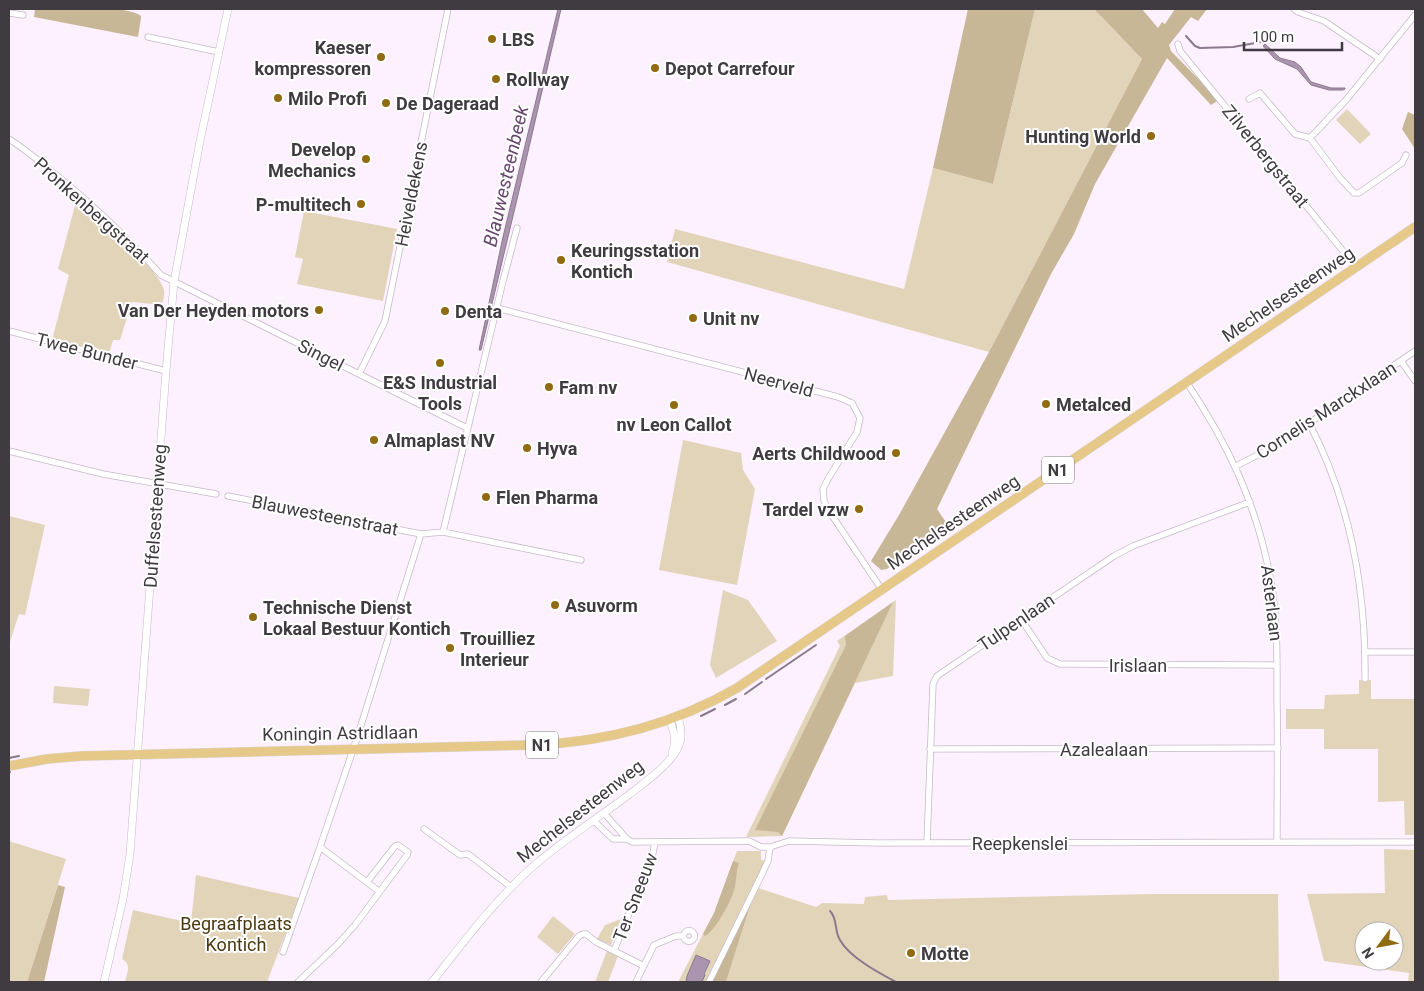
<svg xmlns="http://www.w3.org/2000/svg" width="1424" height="991" font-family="Roboto,sans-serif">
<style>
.green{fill:#e2d4b9;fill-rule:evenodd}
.forest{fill:#c8b797}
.water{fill:#ab94af;stroke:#8b798e}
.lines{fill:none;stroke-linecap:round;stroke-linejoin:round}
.stream{stroke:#8b798e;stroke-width:2}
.minor-casing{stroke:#c5b9c7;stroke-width:7}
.tertiary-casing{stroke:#c5b9c7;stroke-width:8}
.primary-casing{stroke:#d9d8d9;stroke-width:10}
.minor{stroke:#fff;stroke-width:5.5}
.tertiary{stroke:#fff;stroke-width:7}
.primary{stroke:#e6c888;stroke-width:9}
.poi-dot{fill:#916b12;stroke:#fff;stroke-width:2}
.labels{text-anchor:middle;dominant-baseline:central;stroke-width:4;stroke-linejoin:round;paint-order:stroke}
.shield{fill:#fff;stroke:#797679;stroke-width:1}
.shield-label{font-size:16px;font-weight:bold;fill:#3f3b40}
.poi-label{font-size:18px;font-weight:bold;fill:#3f3b40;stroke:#fff;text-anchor:start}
.street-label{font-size:18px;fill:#3f3b40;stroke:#fff}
.park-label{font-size:18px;fill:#4b380f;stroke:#fff}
.water-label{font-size:19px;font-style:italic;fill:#68456e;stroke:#fff}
</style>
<rect width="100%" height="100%" fill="#fdf0ff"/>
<path class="green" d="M1035 9H1094L1142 59 989 352 667 262 675 229 904 289 933 168 993 184Z
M1347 109 1371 134 1360 144 1336 120Z
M77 198C96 215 158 267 164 290 165 294 163 301 162 305L132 302 120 340H113L109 354 52 340 69 275 58 269Z
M304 211 397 229 383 301 297 284 303 259 295 257Z
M683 440 741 453 743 470 755 489 737 585 659 570Z
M9 516 45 525 25 615 19 614 9 645Z
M723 590 748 600 777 641 716 678 710 665Z
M896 600 893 676 855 683 782 836 746 837 840 646 837 641Z
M1359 680H1371V699H1415V835H1405L1404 801 1378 802V749H1324V729H1286V709H1324L1325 695 1359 694Z
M54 686 90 689 88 706 53 703Z
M9 841 66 859 27 982H9Z
M1384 849 1415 850V982H1408L1409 973 1324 961 1307 894 1385 893ZM1364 931H1394V961H1364Z
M737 851H761V860L768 861 709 982H678L714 913Z
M196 875 299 898 267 982H125C127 973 132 964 122 959L133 910 191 923Z
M758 888 816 907 822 903 864 904 865 897 887 895 888 900 1151 894H1278L1279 982H726L752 900Z
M553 916 575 934 558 954 537 937Z
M621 919 611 945 597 939 605 925Z
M607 951 618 956 608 982H595Z"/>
<path class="forest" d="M35 9C57 9 126 4 141 16V18L138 37 34 17Z
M968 9H1035L993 184 933 168Z
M1094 9H1142L1158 28 1162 22 1165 24 1175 9H1207L1198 21 1191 17 1169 45 1171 51 1219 100 1211 105 1167 58 1095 184 1074 234 1051 274 937 509 948 525 887 569 881 570 871 561 899 515 989 352 1142 59Z
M1408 112 1415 115V149L1402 129Z
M893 602 782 836 778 832 755 830 846 645 845 636Z
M733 861 739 863C736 871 737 878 735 886 733 899 715 931 705 936L703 934 714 913Z
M58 885 65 887 44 982H27Z
M752 900 726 982H712Z"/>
<path class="water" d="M558 9H561L518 195 481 350H479L503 237Z
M1265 44 1280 58 1295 62 1301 67 1311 82 1331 88H1345V89L1343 90H1329L1311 85 1297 69 1275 59 1263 46Z
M696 955 710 961 704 974 705 975 702 982H686L687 976Z"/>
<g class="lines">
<path class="stream" d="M1186 36 1195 46 1200 48 1233 47 1261 42
M766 679 816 645
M745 694 762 682
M725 705 736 699
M701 716 715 709
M9 758 19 756
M9 772H10
M830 911C838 919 834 931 840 940 849 957 879 973 896 982"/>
<defs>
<path id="minor" d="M1294 9 1298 12 1324 21 1380 59
M9 13 23 15
M148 37 219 52
M1178 44 1180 51 1185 57 1356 267
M1249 99 1260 93 1295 134 1310 138 1340 178 1354 193H1359L1402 163 1406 155
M1310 138 1346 100 1415 15
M9 139C25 149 40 162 55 174 93 205 128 238 161 275L467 428
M497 308 838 397 852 403 860 418 857 432 828 479 823 489 824 501 829 511 882 590
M9 331 166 371
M1401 361 1415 381
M359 374 385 321 448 9
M1187 383C1228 444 1256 503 1270 576 1278 618 1277 659 1277 701 1278 748 1277 795 1277 842
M1309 423C1350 501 1366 591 1365 679
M9 451 103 474 216 494
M1236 466 1277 445 1415 351
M228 496 421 534 443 532 581 560
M443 532 503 281 517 228
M1021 619 1047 658 1060 664 1277 665
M1365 652H1415
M930 749 1278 748
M604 813 627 839
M594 821 613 839H627L632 842 749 841 761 847H770L789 841 878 843 1415 842
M424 829 460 855 468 854 511 887
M927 843 933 684 937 676 1114 556 1133 546 1250 502
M380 892 320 847 357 738 421 534
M683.5 936a5.5 5.5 0 1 1 11 0a5.5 5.5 0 1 1-11 0Z
M614 951 653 853 655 842
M283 952 320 847
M298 982 338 944 355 925 407 855 408 852 398 845 395 846 367 882
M541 982 579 936 583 934H586L596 942 644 966
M636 982 654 945 676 936H683
M709 982 762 874 768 861 770 847"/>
<path id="tertiary" d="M670 720C674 733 677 739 672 753
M104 982 123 899 130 854 166 371 174 282 200 141 228 9
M432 982C465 940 497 897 538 862 567 838 599 817 630 794 645 782 664 769 675 753 683 741 682 730 678 717"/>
<path id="primary" d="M9 766 47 759 81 756 533 745C606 742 673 725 737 688L1415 227"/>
</defs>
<use href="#minor" class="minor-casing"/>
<use href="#tertiary" class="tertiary-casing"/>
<use href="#primary" class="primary-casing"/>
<use href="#minor" class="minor"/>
<use href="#tertiary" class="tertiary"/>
<use href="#primary" class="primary"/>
</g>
<g class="poi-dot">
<circle cx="492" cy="39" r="5"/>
<circle cx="381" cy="57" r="5"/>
<circle cx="655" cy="68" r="5"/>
<circle cx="496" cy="79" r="5"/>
<circle cx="278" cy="98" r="5"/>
<circle cx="386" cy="103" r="5"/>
<circle cx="1151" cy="136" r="5"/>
<circle cx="366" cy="159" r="5"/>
<circle cx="361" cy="204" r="5"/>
<circle cx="561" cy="260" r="5"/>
<circle cx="319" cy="310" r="5"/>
<circle cx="445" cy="311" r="5"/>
<circle cx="693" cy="318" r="5"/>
<circle cx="440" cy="363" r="5"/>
<circle cx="549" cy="387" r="5"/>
<circle cx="1046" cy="404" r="5"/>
<circle cx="674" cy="405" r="5"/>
<circle cx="374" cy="440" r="5"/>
<circle cx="527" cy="448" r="5"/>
<circle cx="896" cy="453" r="5"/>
<circle cx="486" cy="497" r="5"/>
<circle cx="859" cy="509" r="5"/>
<circle cx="555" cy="605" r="5"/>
<circle cx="253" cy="617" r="5"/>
<circle cx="450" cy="648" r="5"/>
<circle cx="911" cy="953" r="5"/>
</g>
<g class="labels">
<g class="shield">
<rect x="1042" y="456.5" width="32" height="27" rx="4"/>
<rect x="526" y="731.5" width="32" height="27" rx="4"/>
</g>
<g class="shield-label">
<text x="1058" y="470">N1</text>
<text x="542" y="745">N1</text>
</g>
<g class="poi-label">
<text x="502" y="39">LBS</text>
<text x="371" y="47" text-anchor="end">Kaeser<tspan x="371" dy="21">kompressoren</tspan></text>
<text x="665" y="68">Depot Carrefour</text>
<text x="506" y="79">Rollway</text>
<text x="288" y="98">Milo Profi</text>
<text x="396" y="103">De Dageraad</text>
<text x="1141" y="136" text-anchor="end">Hunting World</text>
<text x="356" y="149" text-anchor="end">Develop<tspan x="356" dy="21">Mechanics</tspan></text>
<text x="351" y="204" text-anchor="end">P-multitech</text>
<text x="571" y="250">Keuringsstation<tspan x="571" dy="21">Kontich</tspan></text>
<text x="309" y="310" text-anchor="end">Van Der Heyden motors</text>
<text x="455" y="311">Denta</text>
<text x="703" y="318">Unit nv</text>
<text x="440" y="382" text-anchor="middle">E&amp;S Industrial<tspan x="440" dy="21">Tools</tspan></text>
<text x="559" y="387">Fam nv</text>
<text x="1056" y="404">Metalced</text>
<text x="674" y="424" text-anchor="middle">nv Leon Callot</text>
<text x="384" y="440">Almaplast NV</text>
<text x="537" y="448">Hyva</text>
<text x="886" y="453" text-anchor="end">Aerts Childwood</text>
<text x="496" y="497">Flen Pharma</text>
<text x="849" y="509" text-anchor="end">Tardel vzw</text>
<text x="565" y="605">Asuvorm</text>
<text x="263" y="607">Technische Dienst<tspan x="263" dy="21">Lokaal Bestuur Kontich</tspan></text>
<text x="460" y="638">Trouilliez<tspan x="460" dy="21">Interieur</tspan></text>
<text x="921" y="953">Motte</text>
</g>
<g class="street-label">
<text transform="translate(1266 156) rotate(51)">Zilverbergstraat</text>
<text transform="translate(411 194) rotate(-79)">Heiveldekens</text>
<text transform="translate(92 210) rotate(42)">Pronkenbergstraat</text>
<text transform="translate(1288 294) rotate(-34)">Mechelsesteenweg</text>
<text transform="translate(87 351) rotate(14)">Twee Bunder</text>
<text transform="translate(321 355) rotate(27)">Singel</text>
<text transform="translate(779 382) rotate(15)">Neerveld</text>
<text transform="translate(1326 410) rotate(-33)">Cornelis Marckxlaan</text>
<text transform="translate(325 515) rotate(11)">Blauwesteenstraat</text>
<text transform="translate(155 516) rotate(-86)">Duffelsesteenweg</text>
<text transform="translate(953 522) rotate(-34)">Mechelsesteenweg</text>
<text transform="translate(1272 603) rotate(83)">Asterlaan</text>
<text transform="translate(1016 622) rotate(-34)">Tulpenlaan</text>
<text x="1138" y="665">Irislaan</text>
<text transform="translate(340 733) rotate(-1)">Koningin Astridlaan</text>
<text x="1104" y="749">Azalealaan</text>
<text transform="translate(580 811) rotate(-38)">Mechelsesteenweg</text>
<text x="1020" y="843">Reepkenslei</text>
<text transform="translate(635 897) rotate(-69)">Ter Sneeuw</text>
</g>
<g class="park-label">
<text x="236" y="923">Begraafplaats<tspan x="236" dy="21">Kontich</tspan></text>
</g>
<g class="water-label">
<text transform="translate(506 176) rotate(-77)">Blauwesteenbeek</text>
</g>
</g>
<rect width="1424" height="991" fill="none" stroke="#3f3b40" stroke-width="20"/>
<g transform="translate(1379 946) rotate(238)"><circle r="24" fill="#ffffff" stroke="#b2b1b3"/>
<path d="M0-4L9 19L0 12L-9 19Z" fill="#916b12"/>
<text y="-8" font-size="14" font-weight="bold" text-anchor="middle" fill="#3f3b40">N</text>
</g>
<path d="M1244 42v8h98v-8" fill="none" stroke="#3f3b40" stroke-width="2.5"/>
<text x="1252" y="42" font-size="15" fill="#3f3b40" stroke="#ffffff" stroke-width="4" paint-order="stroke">100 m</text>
</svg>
